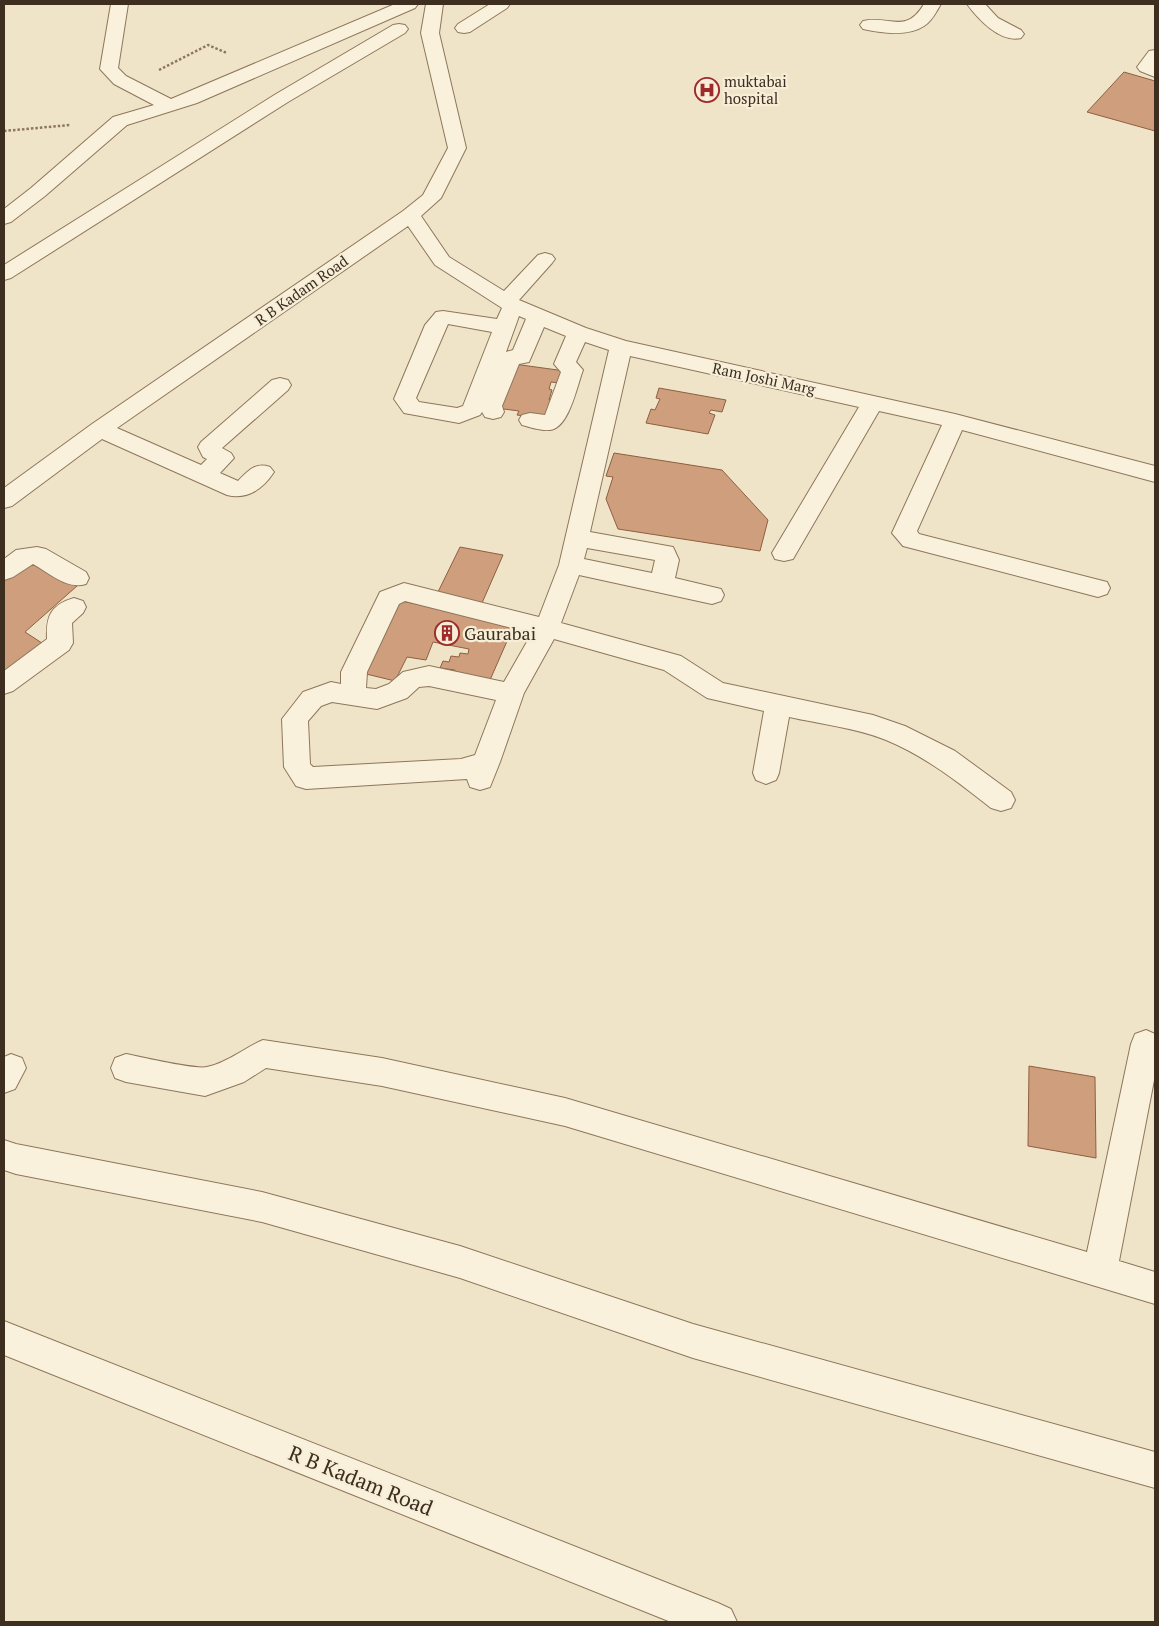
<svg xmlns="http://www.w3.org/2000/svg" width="1159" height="1626" font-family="'PT Serif',serif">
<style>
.building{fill:#cf9f7d;stroke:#8d5f41}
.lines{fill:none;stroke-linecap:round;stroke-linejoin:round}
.minor-casing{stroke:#8d765c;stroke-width:2}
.path{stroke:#8d765c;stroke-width:2.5;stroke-dasharray:2.5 2;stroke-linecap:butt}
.minor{fill:#faf1dc;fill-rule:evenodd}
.labels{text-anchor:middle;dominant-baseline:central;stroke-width:4.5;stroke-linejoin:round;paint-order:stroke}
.far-poi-label{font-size:15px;fill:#3d2e20;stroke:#f7eed8;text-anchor:start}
.far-street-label{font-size:15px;fill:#3d2e20;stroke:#f7eed8}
.poi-label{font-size:18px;fill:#3d2e20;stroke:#f7eed8;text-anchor:start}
.near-street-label{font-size:21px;fill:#3d2e20;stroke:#f7eed8}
</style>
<rect width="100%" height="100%" fill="#f0e4c8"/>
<path class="building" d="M1124 72 1155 81V131L1087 112Z
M514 364 565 371 560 383 551 382 549 389 552 390 549 400H553L547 419 517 415 519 411 496 408Z
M659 388 726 400 722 412 711 410 709 413 715 415 708 434 646 423 651 409 655 410 660 399 656 398Z
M614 453 722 470 768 520 760 551 618 529 606 499 613 477 606 476Z
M460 547 503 555 482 603 437 594Z
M33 560 77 586 25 632 45 645 4 676V581Z
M401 601 515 623 490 680 454 673 455 670 440 668 443 661 449 662 451 656 459 657 460 653 468 654 469 649 433 642 426 660 407 657 395 681 362 673Z
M1029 1066 1095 1077 1096 1158 1028 1146Z"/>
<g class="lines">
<defs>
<path id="minor" d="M111 4H128L118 68 126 76 171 99 395 4H418L415 8 197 103 127 125 45 196 11 222 4 224V209L31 188 113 117 154 105 114 84 100 69Z
M426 4H443L439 33 466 148 441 198 421 216 449 257 504 291 538 255 545 253 552 255 555 259 552 263 519 300 586 328 626 341 955 414 1155 466V482L962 430 917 531 919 534 1107 582 1110 588 1107 594 1098 597 903 546 892 533 942 425 879 411 793 559 784 561 775 559 772 553 859 407 630 356 590 532 673 547 679 560 675 578 721 589 724 595 721 601 712 604 579 575 561 623 681 656 723 683 873 715 905 726 955 751 1011 792 1015 800 1011 808 1001 811 991 808C958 782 925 756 886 740 856 728 821 724 789 717L779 773 776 780 766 784 756 780 753 773 764 711 707 698 664 670 554 639 524 693 500 762 490 787 480 790 470 787 467 779 306 789 296 786 284 767 282 719 303 692 331 682 341 684V672L380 592 404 583 539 617 559 565 609 350 585 342 576 362 583 370C577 386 569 428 550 430 541 431 530 427 522 425L519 420 522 415 530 413 545 415 561 372 554 364 566 336 544 327 529 362 519 364 502 406 504 412 501 417 493 419 485 417 482 412 480 415 459 423 404 413 394 399 425 325 436 312 443 311 497 319 502 308 435 265 408 226 117 428 201 465 207 459 203 457 198 447 201 442 272 380 280 378 288 380 291 385 288 390 222 448 231 453 234 458 220 473 238 481C248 471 255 462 270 467L274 472C263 489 247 500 227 495L102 439 12 506 4 508V488L92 424 403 211 423 195 448 148 421 33ZM519 316 526 319 513 350 506 352ZM448 324 492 332 463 406 457 408 419 402 416 398ZM587 548 655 560 652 573 584 559ZM405 601 532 633 504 682 429 666 403 672 389 684 376 689 366 688 367 672 399 604ZM429 686 496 700 475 755 461 759 313 767 310 764 308 721 321 706 332 702 377 709 407 698 419 687Z
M490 4H510L507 8 470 32 464 33 458 32 455 28 458 24Z
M924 4H941C936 12 932 21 924 26 908 37 881 33 863 29L860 25 863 21C889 15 906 35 924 4Z
M967 4H985L998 18 1021 30 1024 34 1021 38C1000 43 978 19 967 4Z
M399 24 405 25 408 29 405 33 288 102 11 278 4 280V265L276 94 393 25Z
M1155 50V77L1140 71 1137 67 1149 51Z
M37 547 46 549 86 572 89 578 86 584C67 590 49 573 33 564L13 577 4 580V559L16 550Z
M74 598 83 601 86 607 83 613 72 623 73 643 69 650 13 691 4 694V671L47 639C46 617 50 605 74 598Z
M1146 1030 1155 1034V1075L1119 1261 1155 1272V1304L565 1126 382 1086 266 1068 244 1082 205 1096 126 1082 115 1078 111 1068 115 1058 126 1054C141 1057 196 1070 207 1067 227 1063 244 1048 263 1040L382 1058 565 1098 1087 1252 1131 1044 1135 1034Z
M11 1054 22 1058 26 1068 15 1089 4 1093V1057Z
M4 1140 16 1144 262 1192 460 1246 693 1324 1155 1452V1488L693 1358 460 1278 262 1222 16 1174 4 1170Z
M4 1321 718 1603 731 1609 737 1622H671L4 1355Z"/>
</defs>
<use href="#minor" class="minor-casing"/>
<path class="path" d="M159 70 208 45 227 53
M4 131 70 125"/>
<use href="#minor" class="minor"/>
</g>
<defs>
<symbol id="hospital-ring" viewBox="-11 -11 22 22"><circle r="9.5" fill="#f7eed8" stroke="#9e2a2b" stroke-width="1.5"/><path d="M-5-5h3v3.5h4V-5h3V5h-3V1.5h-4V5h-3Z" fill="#9e2a2b"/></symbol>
<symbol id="building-ring" viewBox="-11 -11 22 22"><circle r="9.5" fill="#f7eed8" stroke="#9e2a2b" stroke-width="1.5"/><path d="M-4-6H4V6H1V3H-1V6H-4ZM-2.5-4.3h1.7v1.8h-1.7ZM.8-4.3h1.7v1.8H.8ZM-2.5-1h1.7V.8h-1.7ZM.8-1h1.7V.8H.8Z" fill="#9e2a2b"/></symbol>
</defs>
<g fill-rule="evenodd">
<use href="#hospital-ring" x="693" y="76" width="28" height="28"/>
<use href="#building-ring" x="433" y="619" width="28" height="28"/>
</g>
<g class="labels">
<g class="far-poi-label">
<text x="724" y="81">muktabai<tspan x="724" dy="17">hospital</tspan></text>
</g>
<g class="far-street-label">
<text transform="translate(301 290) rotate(-35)">R B Kadam Road</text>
<text transform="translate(764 378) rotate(12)">Ram Joshi Marg</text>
</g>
<g class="poi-label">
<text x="464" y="633">Gaurabai</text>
</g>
<g class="near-street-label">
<text transform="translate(361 1480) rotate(22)">R B Kadam Road</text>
</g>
</g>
<rect width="1159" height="1626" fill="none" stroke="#3d2e20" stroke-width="10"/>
</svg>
